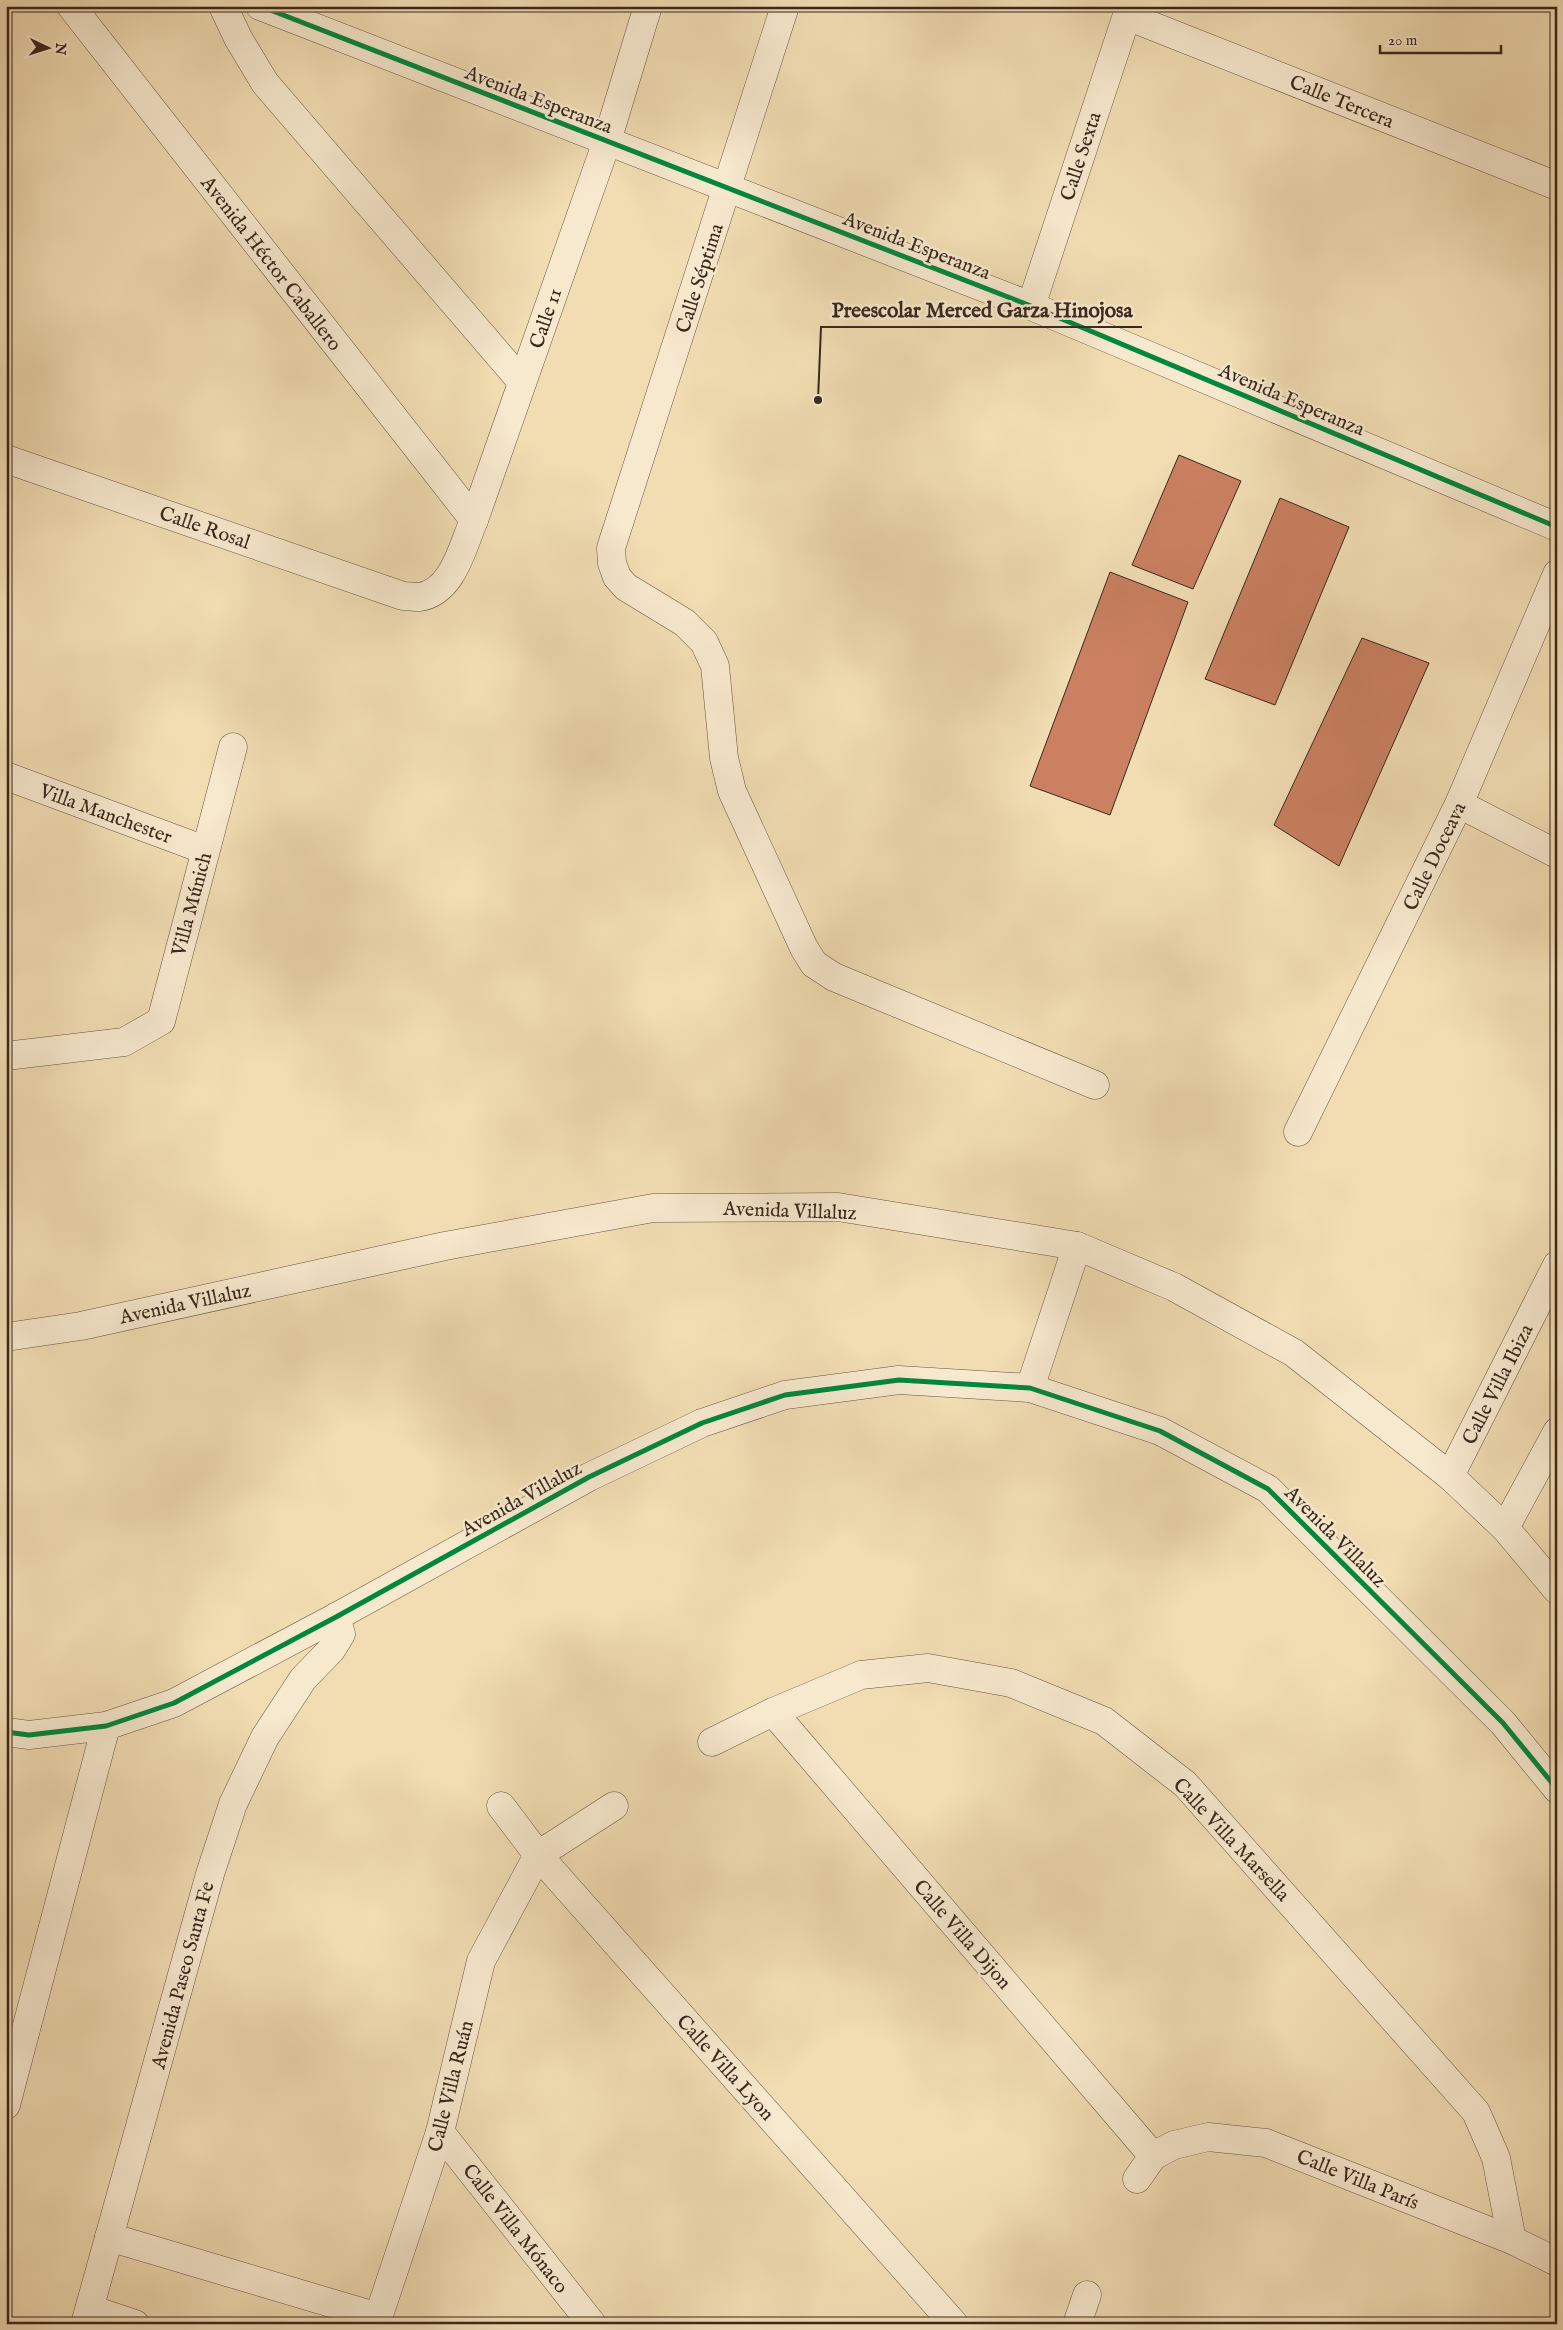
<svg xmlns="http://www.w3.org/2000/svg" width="1563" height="2330" font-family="'IM FELL English',serif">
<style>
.building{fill:#ca8061;stroke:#39271f}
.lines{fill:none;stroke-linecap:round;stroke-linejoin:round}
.minor-casing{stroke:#675444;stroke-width:29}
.tertiary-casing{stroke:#675444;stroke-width:29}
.minor{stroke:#f7e9ce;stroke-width:28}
.tertiary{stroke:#f7e9ce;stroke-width:28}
.cycleway-casing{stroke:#f7e9ce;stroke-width:8}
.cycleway{stroke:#00873e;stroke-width:5}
.labels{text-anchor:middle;stroke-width:5;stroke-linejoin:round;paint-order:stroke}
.street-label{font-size:20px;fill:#39271f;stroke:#f7e9ce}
.leader{fill:none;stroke:#39271f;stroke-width:2}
.callout-dot{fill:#39271f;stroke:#f7e9ce;stroke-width:2}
.callout-label{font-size:21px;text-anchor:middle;font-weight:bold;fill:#39271f;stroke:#f7e9ce;stroke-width:5;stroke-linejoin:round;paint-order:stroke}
</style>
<rect width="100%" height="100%" fill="#f2ddb3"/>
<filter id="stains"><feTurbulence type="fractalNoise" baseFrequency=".004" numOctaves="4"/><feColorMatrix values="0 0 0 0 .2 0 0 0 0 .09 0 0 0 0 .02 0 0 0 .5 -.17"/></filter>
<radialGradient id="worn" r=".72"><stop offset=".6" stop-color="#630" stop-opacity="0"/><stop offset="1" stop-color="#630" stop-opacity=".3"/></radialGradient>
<g class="building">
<path d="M1179,455L1241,481L1193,589L1132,565Z"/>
<path d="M1280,498L1349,527L1275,705L1205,679Z"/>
<path d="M1110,572L1188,602L1110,815L1030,786Z"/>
<path d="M1362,638L1429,663L1339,866L1274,825Z"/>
</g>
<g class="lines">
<defs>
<g id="minor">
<path d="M71,6L474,520"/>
<path d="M223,6L238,38L265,83L522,382"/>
<path d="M785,6L611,548L612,563L617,577L626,587L685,623L704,642L715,666L724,758L732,791L804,948L814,964L834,977L1095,1085"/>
<path d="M1127,16L1557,186"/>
<path d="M1031,306L1130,6"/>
<path d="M6,459L403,596C408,596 414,597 419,597C453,593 463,545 474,520L607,141L648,6"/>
<path d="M6,776L205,850"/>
<path d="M1459,804L1557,854"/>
<path d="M6,1056L124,1042L161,1021L233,747"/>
<path d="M1298,1132L1459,804L1557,574"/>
<path d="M1450,1476L1557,1265"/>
<path d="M1505,1528L1557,1432"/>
<path d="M773,1712L1153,2156"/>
<path d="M712,1742L773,1712L861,1675L928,1668L1011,1683L1104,1721L1185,1784L1476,2112L1496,2158L1512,2240"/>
<path d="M501,1806L538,1855L954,2324"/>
<path d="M6,2105L106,1726"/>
<path d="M440,2132L592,2324"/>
<path d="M1137,2179L1153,2156L1174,2145L1208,2137L1266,2143L1512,2240L1557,2262"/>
<path d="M109,2237L378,2317"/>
<path d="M90,2309L135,2324"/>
<path d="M85,2324L210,1874L233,1804L265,1737L303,1679L331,1650L341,1634L336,1617"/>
<path d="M376,2324L440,2132L481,1961L538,1855L614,1806"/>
<path d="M1077,2324L1087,2295"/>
</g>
<g id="tertiary">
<path d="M260,6L1031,306L1557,527"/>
<path d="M6,1337L81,1326L445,1246L653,1208L838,1207L1077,1246L1174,1287L1294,1353L1450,1476L1505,1528L1557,1590"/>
<path d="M1030,1388L1077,1246"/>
<path d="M6,1732L29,1735L106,1726L174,1703L336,1617L589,1477L702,1423L785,1395L899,1380L1030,1388L1160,1431L1268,1489L1503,1723L1557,1789"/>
</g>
</defs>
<use href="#minor" class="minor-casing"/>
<use href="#tertiary" class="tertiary-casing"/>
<use href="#minor" class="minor"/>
<use href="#tertiary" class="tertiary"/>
<defs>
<g id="cycleway">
<path d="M260,6L1031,306L1557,527"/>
<path d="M6,1732L29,1735L106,1726L174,1703L336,1617L589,1477L702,1423L785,1395L899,1380L1030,1388L1160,1431L1268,1489L1503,1723L1557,1789"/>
</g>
</defs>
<use href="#cycleway" class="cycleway-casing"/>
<use href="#cycleway" class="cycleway"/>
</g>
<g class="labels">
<g class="street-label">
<text transform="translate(539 99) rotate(21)" y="7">Avenida Esperanza</text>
<text transform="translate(1342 101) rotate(22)" y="7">Calle Tercera</text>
<text transform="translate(1080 156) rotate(-72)" y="7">Calle Sexta</text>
<text transform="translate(917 245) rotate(21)" y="7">Avenida Esperanza</text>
<text transform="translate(272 263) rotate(52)" y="7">Avenida Héctor Caballero</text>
<text transform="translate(699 278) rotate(-72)" y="7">Calle Séptima</text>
<text transform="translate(545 318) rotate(-71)" y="7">Calle 11</text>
<text transform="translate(1292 399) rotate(23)" y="7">Avenida Esperanza</text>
<text transform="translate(205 527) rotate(19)" y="7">Calle Rosal</text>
<text transform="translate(106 813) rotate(20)" y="7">Villa Manchester</text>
<text transform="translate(1434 856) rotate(-64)" y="7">Calle Doceava</text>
<text transform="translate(191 904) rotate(-75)" y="7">Villa Múnich</text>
<text transform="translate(790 1210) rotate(2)" y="7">Avenida Villaluz</text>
<text transform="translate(185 1303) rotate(-12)" y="7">Avenida Villaluz</text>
<text transform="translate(1497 1384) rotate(-63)" y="7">Calle Villa Ibiza</text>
<text transform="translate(521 1498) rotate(-29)" y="7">Avenida Villaluz</text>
<text transform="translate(1336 1536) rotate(45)" y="7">Avenida Villaluz</text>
<text transform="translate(1232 1839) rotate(47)" y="7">Calle Villa Marsella</text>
<text transform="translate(963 1934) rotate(49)" y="7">Calle Villa Dijon</text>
<text transform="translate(182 1975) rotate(-75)" y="7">Avenida Paseo Santa Fe</text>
<text transform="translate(726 2067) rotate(48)" y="7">Calle Villa Lyon</text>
<text transform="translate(450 2086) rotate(-76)" y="7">Calle Villa Ruán</text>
<text transform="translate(1358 2179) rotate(22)" y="7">Calle Villa París</text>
<text transform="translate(516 2228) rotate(52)" y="7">Calle Villa Mónaco</text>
</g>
</g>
<path class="leader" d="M818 400L821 327H1142"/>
<circle class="callout-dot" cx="818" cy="400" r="5"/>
<g class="callout-label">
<text x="982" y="317">Preescolar Merced Garza Hinojosa</text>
</g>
<rect width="1563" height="2330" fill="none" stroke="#f2ddb3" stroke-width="25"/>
<rect x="8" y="8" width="1548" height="2315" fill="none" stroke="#39271f" stroke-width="2.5"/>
<rect x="12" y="12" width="1538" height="2305" fill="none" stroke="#39271f"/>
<g transform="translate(48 48) rotate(94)" stroke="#f7e9ce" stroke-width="4" paint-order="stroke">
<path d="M0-4L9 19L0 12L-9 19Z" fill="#39271f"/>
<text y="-8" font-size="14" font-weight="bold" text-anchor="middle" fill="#39271f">N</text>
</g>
<path d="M1380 45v8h121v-8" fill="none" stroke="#39271f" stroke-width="2.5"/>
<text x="1388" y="45" font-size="15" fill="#39271f" stroke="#f7e9ce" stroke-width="4" paint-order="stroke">20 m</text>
<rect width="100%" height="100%" filter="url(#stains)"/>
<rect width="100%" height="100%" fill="url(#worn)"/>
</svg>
